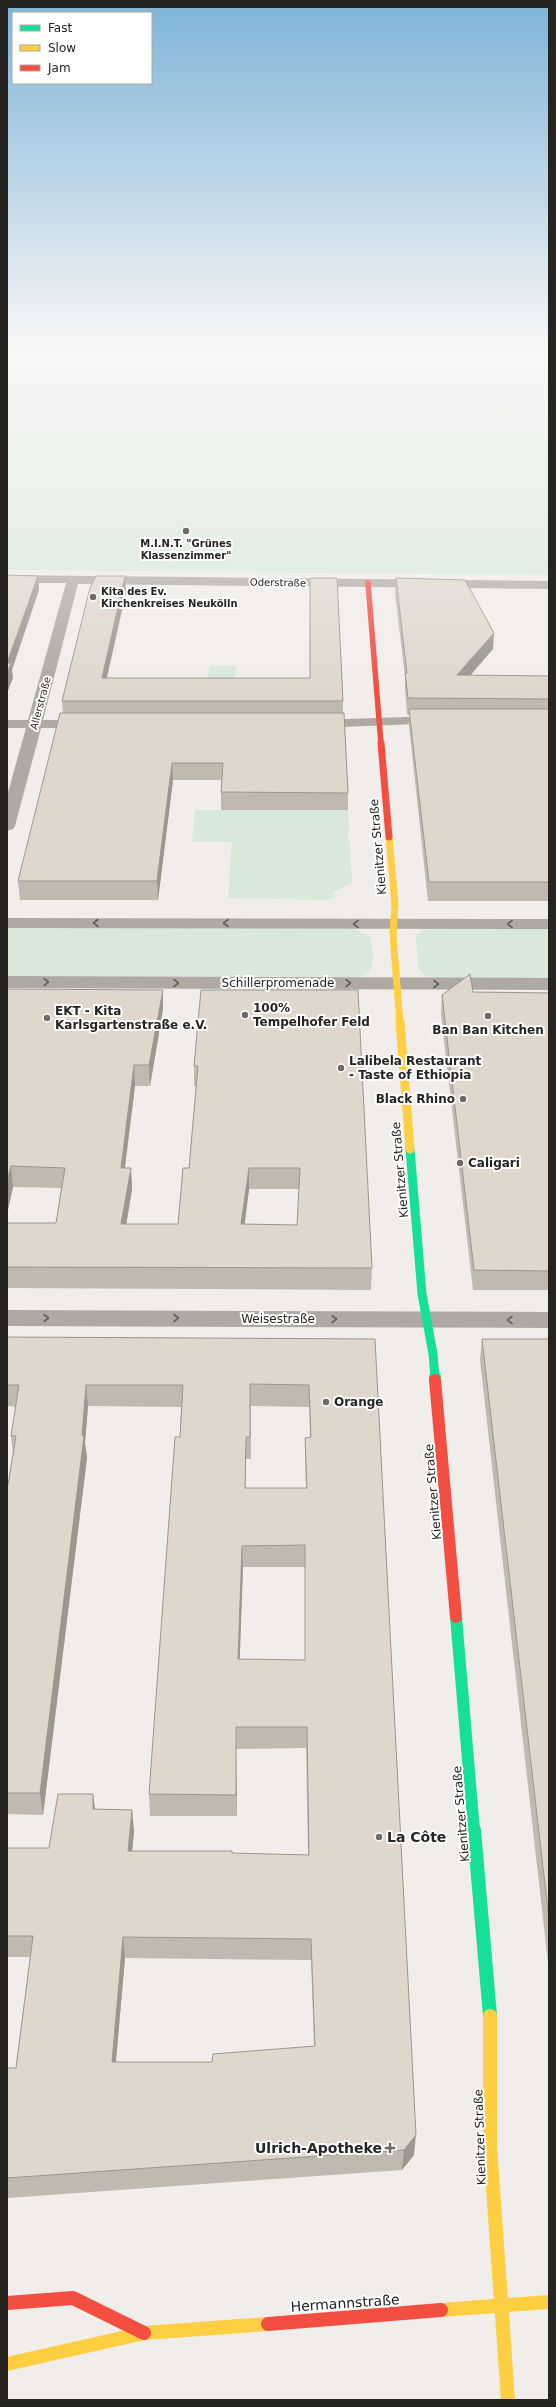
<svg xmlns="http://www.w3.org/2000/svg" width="556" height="2407" font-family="'DejaVu Sans',sans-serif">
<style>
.green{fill:#d8e9da}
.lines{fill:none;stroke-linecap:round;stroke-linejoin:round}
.street{fill:#afa9a3;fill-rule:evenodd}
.fast-far2{stroke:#16e098;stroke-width:9}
.fast-far1{stroke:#16e098;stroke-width:12}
.fast{stroke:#16e098;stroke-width:14}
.slow-far2{stroke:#ffcf43;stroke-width:7}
.slow-far1{stroke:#ffcf43;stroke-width:9}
.slow{stroke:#ffcf43;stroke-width:14}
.jam-far3{stroke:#f24e42;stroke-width:5.5}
.jam-far2{stroke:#f24e42;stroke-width:7}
.jam-far1{stroke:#f24e42;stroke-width:12}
.jam{stroke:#f24e42;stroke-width:14}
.wall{fill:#c0b9af;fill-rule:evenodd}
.shaded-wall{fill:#9c968f}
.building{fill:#dfd7cc;stroke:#9c968f;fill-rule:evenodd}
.oneway{stroke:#64605c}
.poi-dot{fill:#6d6a67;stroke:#fff;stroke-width:1.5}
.labels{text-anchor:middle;stroke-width:4;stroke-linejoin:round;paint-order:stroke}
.far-poi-label{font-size:10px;font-weight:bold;fill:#262421;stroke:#fff}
.far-street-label{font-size:10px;fill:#262421;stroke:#fff}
.street-label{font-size:12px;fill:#262421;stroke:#fff}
.poi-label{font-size:12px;font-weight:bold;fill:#262421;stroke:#fff;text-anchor:start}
.near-poi-label{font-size:14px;font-weight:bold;fill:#262421;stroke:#fff;text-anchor:start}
.near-street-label{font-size:14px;fill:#262421;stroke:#fff}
</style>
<rect width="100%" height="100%" fill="#f0edea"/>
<g class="green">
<path d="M7,351H549V575L7,570Z"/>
<path d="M210,666H236L235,678H208Z"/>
<path d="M195,810H348L349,834L347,836L350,842L352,883L332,893L336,896L329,900L228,898L232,842H192Z"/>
<path d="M19,927L354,929L370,936C373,954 378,972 358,978L7,977V928Z"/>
<path d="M432,929H549V979L435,978L426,976L418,968L416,935L422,931Z"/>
</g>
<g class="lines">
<g class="street">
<path d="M7,575L549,581V589L78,584L43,720H86L93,724L86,728H41L15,826L13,829L7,831V796L26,728H7V720H28L66,583H7Z"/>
<path d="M438,716L445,720L443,723L314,728L307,724L314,720Z"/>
<path d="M7,918L549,919V929L7,928Z"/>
<path d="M7,976L549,978V990L7,988Z"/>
<path d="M7,1310L549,1312V1328L7,1326Z"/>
</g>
<path class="fast-far2" d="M410,1149L422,1294L433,1354L435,1378"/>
<g class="fast-far1">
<path d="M435,1377V1380"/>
<path d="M456,1617L474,1831"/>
</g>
<path class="fast" d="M474,1830L490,2016"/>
<path class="slow-far2" d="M389,837L395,904L393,935L400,1023"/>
<path class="slow-far1" d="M400,1022L410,1149"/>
<g class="slow">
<path d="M490,2016V2146L508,2400"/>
<path d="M441,2310L549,2302"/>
<path d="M7,2364L144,2333L268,2324"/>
</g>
<path class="jam-far3" d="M368,583L381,744"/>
<path class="jam-far2" d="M381,743L389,837"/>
<path class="jam-far1" d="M435,1380L456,1617"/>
<g class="jam">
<path d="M7,2303L73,2298L144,2333"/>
<path d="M268,2324L441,2310"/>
</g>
</g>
<g class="wall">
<path d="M125,576L126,592L107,678L343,701V713L348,793V810H221V792L222,780H173L158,900H20L18,881L63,713L62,701Z"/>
<path d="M396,578L493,649L470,675L549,676V901H428L409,726V715L407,714L405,689V677L395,594Z"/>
<path d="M7,989L163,1009L150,1086H135L125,1168H131L132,1189L126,1224H178L189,1168L196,1086H194V1066L201,990L372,1268L371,1290L7,1288V1223H56L61,1188L13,1187L7,1214ZM249,1189H299L297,1225L244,1224Z"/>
<path d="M473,992L549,993V1290H473L441,1014L442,995Z"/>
<path d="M7,1337L375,1339L414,2155L402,2170L7,2198V2068H16L30,1957H7V1848H49L95,1809L132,1810L134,1832L132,1851L308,1855L306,1748L236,1749L237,1816H150L149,1794L180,1437L181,1407L88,1406L85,1443L87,1458L43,1815L7,1814V1485H8L13,1453L11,1436L16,1407L7,1406ZM251,1406L309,1407L310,1437L305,1438V1459L306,1488H245L246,1459H251ZM243,1567H305V1660L239,1659ZM125,1958L311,1960L314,2046L212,2062H116Z"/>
<path d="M482,1339H549V1972L480,1360Z"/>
</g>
<g class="shaded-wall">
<path d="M38,576L39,590L12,670L13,678L7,693V663Z"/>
<path d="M125,576L126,592L103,694L102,678Z"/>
<path d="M494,633L493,649L456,692L457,675Z"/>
<path d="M172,763L173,780L158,900L157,881Z"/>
<path d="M163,990V1009L150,1086L149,1065Z"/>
<path d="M134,1065L135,1086L122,1189L121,1168Z"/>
<path d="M11,1166L13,1187L7,1214V1182Z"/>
<path d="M131,1168L132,1189L123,1245L121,1224Z"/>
<path d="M249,1168V1189L242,1246L241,1224Z"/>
<path d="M86,1385L88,1406L85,1443L87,1458L43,1815L40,1793L82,1436Z"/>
<path d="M246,1437V1459L245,1510V1488Z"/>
<path d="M242,1546L243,1567L239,1681L238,1659Z"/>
<path d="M236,1727V1749L237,1816L236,1795Z"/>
<path d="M93,1794L96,1816L93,1809Z"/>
<path d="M132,1810L134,1832L130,1872L128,1851Z"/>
<path d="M123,1937L125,1958L114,2082L112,2062Z"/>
<path d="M416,2135L414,2155L402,2170L404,2150Z"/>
</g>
<g class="building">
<path d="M7,575L38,576L7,663H11L7,674Z"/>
<path d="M96,576H125L102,678H310V578H337L343,701H62L90,588Z"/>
<path d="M396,578L465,580L494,633L457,675L549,676V699L408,698L405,673H407Z"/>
<path d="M409,709H549V882H429Z"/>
<path d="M60,713H344L348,793L221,792L223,763H172L157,881H18Z"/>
<path d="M470,974L473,992L549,993V1271L474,1270L442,995Z"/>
<path d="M7,989L163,990L149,1065H134L121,1168H131L121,1224H178L183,1168H189L198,1066H194L201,990H358L372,1268L7,1267V1223H56L65,1168L11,1166L7,1182ZM249,1168H300L297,1225L241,1224Z"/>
<path d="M7,1337L375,1339L416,2135L404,2150L7,2178V2068H16L33,1936H7V1848H49L58,1794H93V1809L132,1810L128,1851H232V1853L309,1855L307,1727H236V1795L149,1794L175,1437H180L183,1385H86L82,1436H84L40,1793H7V1485H8L16,1436H11L19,1385H7ZM250,1384L309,1385L311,1437L305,1438L307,1488H245L246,1437H250ZM305,1545V1660L238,1659L242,1546ZM123,1937L311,1939L315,2046L213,2054L212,2062H112Z"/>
<path d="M482,1339H549V1919Z"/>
</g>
<defs><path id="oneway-chevron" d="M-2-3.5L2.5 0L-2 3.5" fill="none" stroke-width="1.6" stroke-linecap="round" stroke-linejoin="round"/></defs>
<g class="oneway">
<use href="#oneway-chevron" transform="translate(96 923) rotate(-180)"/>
<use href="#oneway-chevron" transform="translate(226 923) rotate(-180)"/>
<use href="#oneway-chevron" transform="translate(356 924) rotate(-180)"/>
<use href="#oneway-chevron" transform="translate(510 924) rotate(-180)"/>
<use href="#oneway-chevron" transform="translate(46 982)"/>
<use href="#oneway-chevron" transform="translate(176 983)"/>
<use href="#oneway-chevron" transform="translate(348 983)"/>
<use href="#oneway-chevron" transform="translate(436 984)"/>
<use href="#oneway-chevron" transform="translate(46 1318)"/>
<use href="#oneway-chevron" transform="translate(176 1318)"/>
<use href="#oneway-chevron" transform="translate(334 1319)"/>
<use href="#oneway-chevron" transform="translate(510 1320) rotate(-180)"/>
</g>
<linearGradient id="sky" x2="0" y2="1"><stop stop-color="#7eb4d8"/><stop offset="0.51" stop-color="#f8f7f6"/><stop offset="1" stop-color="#f8f7f6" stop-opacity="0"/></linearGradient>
<rect width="556" height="688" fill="url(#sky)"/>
<g class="poi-dot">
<circle cx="186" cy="531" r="4"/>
<circle cx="93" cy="597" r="4"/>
<circle cx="245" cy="1015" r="4"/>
<circle cx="488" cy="1016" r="4"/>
<circle cx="47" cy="1018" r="4"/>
<circle cx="341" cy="1068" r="4"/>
<circle cx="463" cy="1099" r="4"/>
<circle cx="460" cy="1163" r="4"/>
<circle cx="326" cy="1402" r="4"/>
<circle cx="379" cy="1837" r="4"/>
<path d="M388 2142h4v4h4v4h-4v4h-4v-4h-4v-4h4z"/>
</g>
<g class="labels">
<g class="far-poi-label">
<text x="186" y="547">M.I.N.T. "Grünes<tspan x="186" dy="12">Klassenzimmer"</tspan></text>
<text x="101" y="595" text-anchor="start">Kita des Ev.<tspan x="101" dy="12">Kirchenkreises Neukölln</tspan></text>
</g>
<g class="far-street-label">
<text transform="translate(278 582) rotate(1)" y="4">Oderstraße</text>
<text transform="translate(40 703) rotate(-75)" y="4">Allerstraße</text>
</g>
<g class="street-label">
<text transform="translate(378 847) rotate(-95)" y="4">Kienitzer Straße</text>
<text x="278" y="987">Schillerpromenade</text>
<text transform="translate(400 1170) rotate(-95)" y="4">Kienitzer Straße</text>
<text x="278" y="1323">Weisestraße</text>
<text transform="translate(433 1492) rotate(-95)" y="4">Kienitzer Straße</text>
<text transform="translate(461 1814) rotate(-95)" y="4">Kienitzer Straße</text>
<text transform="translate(480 2137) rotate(-92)" y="4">Kienitzer Straße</text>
</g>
<g class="poi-label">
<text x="253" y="1012">100%<tspan x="253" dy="14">Tempelhofer Feld</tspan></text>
<text x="55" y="1015">EKT - Kita<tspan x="55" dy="14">Karlsgartenstraße e.V.</tspan></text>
<text x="488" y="1034" text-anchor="middle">Ban Ban Kitchen</text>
<text x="349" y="1065">Lalibela Restaurant<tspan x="349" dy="14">- Taste of Ethiopia</tspan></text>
<text x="455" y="1103" text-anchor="end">Black Rhino</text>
<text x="468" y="1167">Caligari</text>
<text x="334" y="1406">Orange</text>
</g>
<g class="near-poi-label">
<text x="387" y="1842">La Côte</text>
<text x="382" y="2153" text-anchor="end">Ulrich-Apotheke</text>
</g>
<g class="near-street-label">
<text transform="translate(345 2303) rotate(-4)" y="5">Hermannstraße</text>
</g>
</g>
<rect width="556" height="2407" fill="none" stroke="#262421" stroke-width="16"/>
<rect x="12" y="12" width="140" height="72" fill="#ffffff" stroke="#a8a7a6"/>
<rect x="20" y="25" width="20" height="6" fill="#16e098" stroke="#a8a7a6"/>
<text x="48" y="32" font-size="12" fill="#262421">Fast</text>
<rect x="20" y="45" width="20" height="6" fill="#ffcf43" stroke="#a8a7a6"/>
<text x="48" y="52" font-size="12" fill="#262421">Slow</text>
<rect x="20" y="65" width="20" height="6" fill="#f24e42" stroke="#a8a7a6"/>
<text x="48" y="72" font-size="12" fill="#262421">Jam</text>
</svg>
